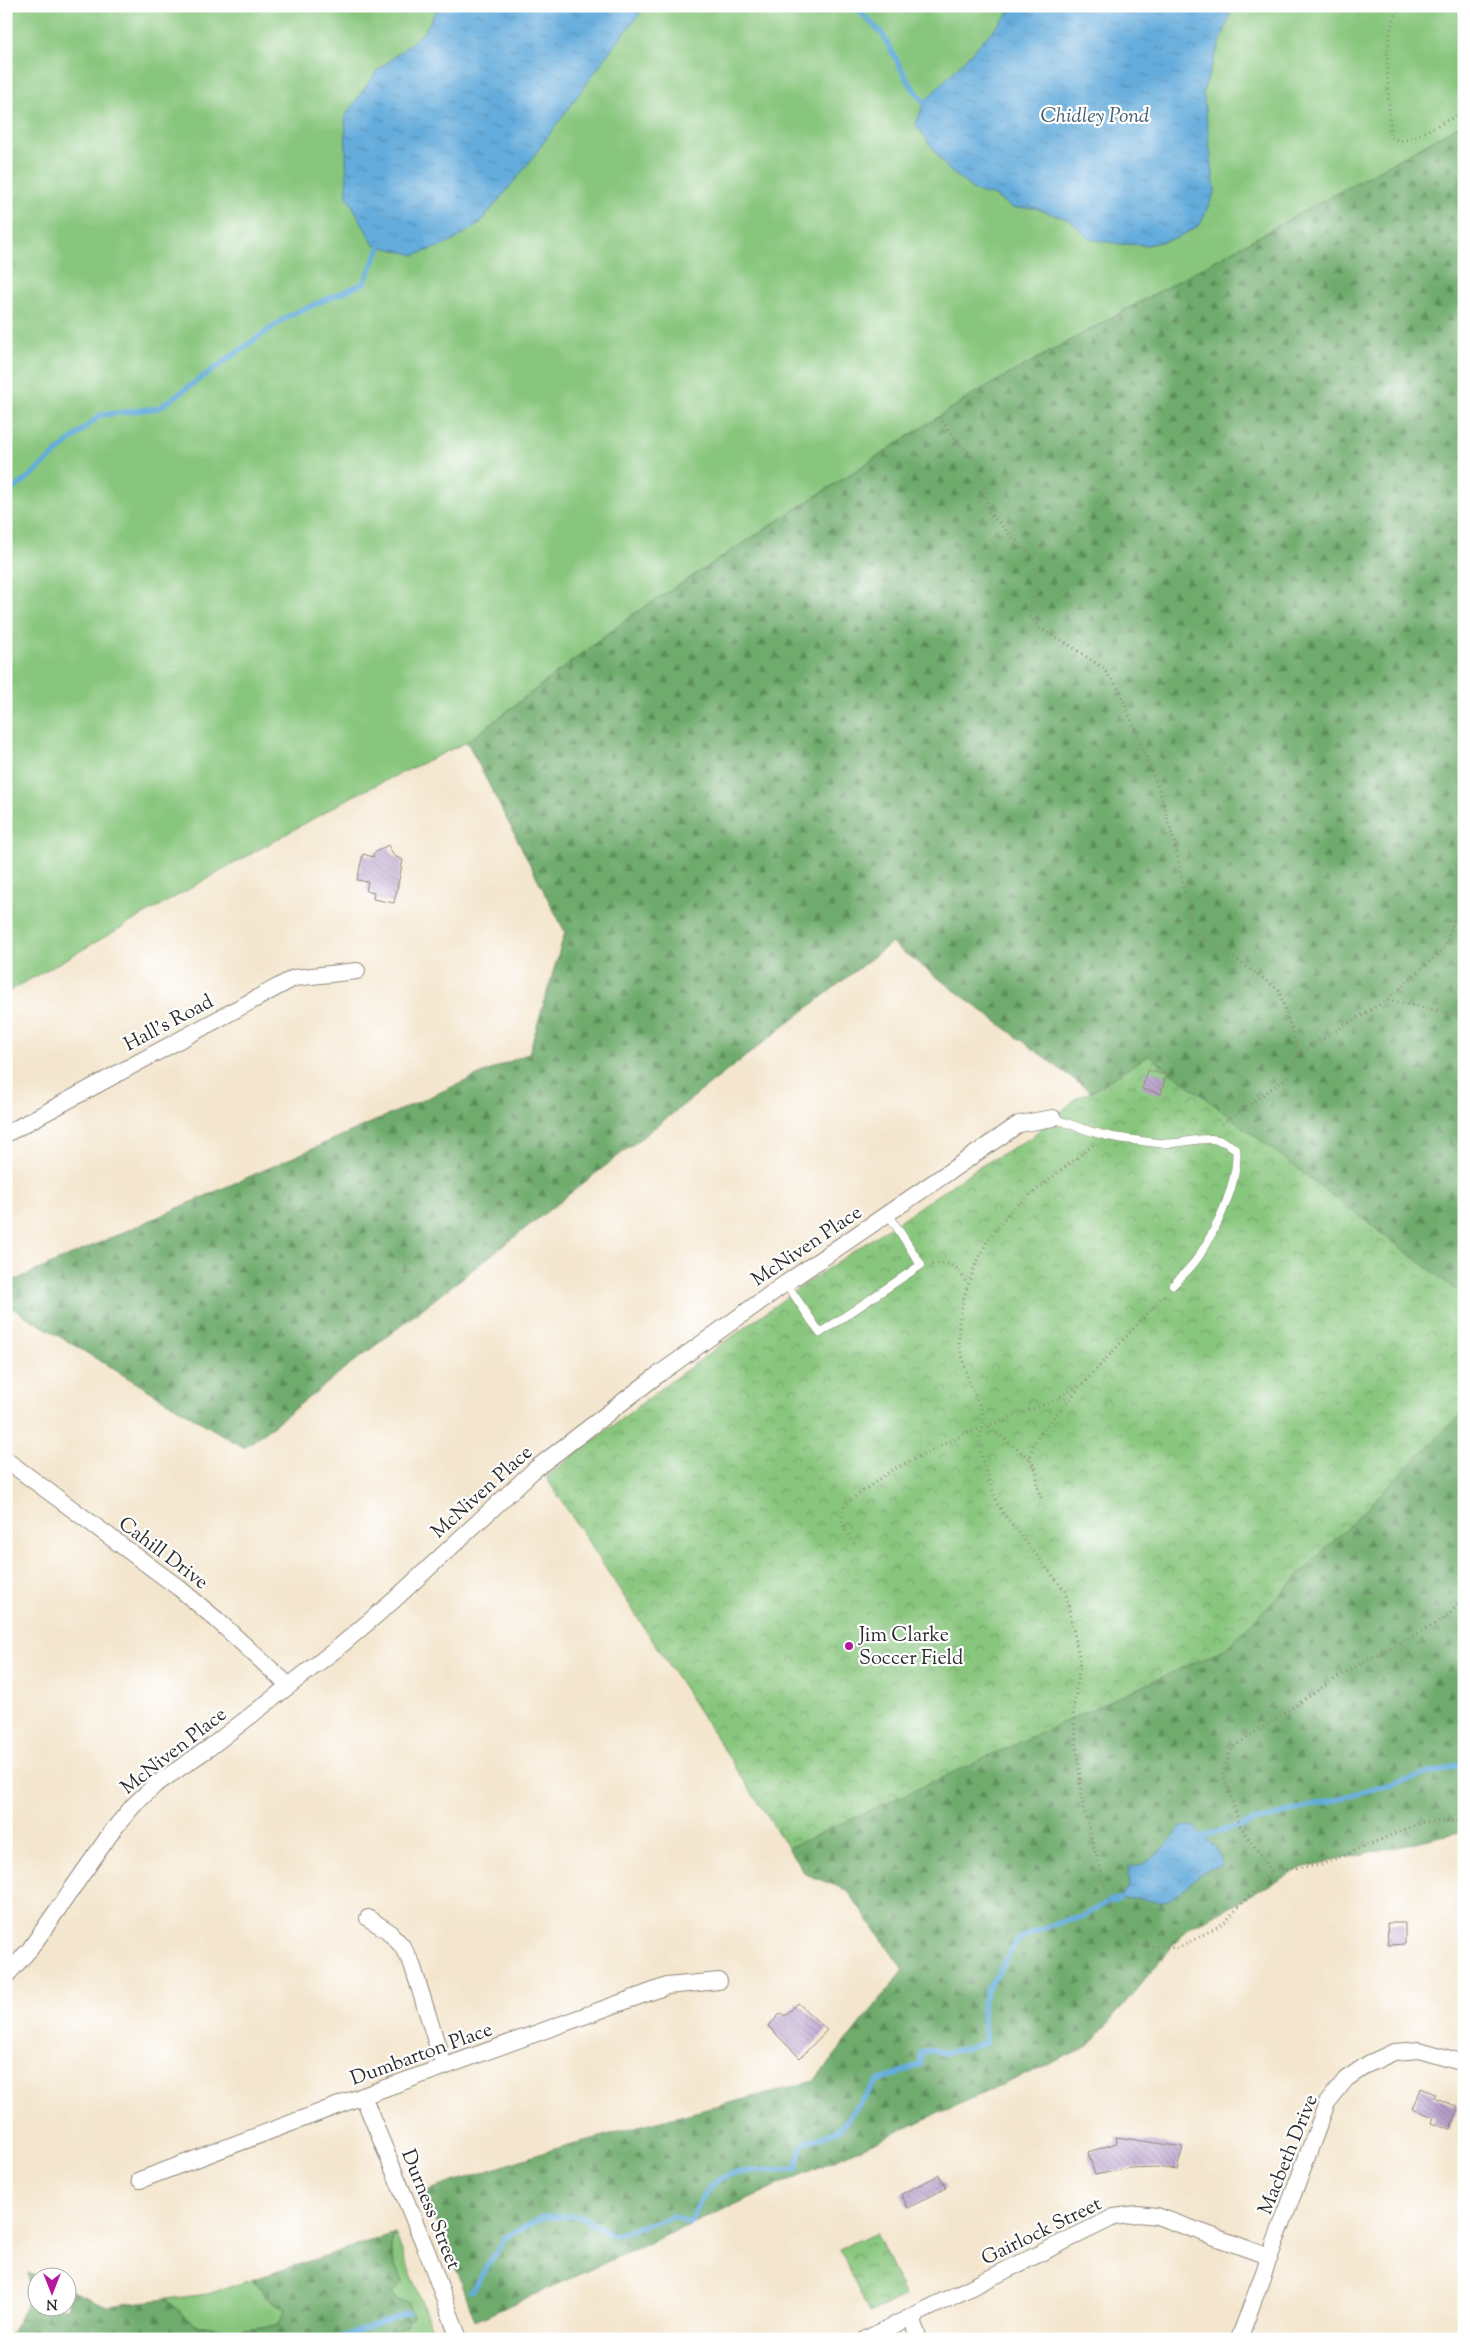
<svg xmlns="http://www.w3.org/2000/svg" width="1470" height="2345" font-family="'Sorts Mill Goudy',serif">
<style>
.green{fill:#88c67d;stroke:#5a7854}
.forest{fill:url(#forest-firs);stroke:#4c6b4c}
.park{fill:url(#park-crowns);stroke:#5a7854}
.water{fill:url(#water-ripples);stroke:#486c83}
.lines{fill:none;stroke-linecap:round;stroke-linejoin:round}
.stream{stroke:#64acdb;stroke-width:5.5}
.building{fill:url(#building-back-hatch)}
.lane-casing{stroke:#90887c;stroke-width:9}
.street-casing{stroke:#90887c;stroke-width:18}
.path{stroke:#90887c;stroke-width:3;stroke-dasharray:1 4;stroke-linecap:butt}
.lane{stroke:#fff;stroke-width:8}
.street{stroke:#fff;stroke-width:16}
.poi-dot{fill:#b5179e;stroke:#fff;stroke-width:2}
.labels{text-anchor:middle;stroke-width:4.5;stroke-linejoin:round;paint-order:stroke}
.street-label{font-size:20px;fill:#2b2b2b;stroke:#fff}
.poi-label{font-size:20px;fill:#2b2b2b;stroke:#fff;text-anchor:start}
.water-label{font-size:21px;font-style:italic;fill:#425f71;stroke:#fff}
</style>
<defs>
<pattern id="forest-firs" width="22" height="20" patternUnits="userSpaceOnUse" patternTransform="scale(1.25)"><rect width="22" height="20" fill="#6eab6c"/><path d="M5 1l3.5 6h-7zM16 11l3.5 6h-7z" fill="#5b8b59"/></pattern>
<pattern id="park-crowns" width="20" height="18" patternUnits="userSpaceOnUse" patternTransform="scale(1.25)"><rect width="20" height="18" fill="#88c67d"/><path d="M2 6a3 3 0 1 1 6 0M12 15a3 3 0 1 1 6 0" fill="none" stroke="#6fa167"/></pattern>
<pattern id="water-ripples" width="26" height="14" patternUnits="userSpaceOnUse" patternTransform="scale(1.25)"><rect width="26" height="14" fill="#64acdb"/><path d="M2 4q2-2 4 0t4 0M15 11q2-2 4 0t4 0" fill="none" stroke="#538cb2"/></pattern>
<pattern id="building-back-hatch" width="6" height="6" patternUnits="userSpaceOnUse" patternTransform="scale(1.25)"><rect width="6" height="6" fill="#b79dca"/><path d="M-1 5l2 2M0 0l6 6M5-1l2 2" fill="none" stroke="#9580a4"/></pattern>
</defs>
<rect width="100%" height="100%" fill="#fff"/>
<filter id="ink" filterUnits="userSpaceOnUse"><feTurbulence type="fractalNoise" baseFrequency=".02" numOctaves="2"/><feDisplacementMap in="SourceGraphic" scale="10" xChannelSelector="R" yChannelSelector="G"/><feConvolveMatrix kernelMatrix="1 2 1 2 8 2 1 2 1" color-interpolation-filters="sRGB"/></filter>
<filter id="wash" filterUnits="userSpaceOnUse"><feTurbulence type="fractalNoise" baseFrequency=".0096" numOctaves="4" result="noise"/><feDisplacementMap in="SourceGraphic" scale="20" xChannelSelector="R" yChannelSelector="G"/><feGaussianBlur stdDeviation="1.12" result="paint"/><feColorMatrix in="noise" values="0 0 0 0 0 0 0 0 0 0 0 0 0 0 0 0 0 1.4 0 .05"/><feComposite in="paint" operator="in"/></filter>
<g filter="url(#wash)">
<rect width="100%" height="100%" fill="#f4e6ce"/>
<g class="green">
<path d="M6,6H1464V123L977,392L634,614L467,742L355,795L6,993Z"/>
<path d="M395,2233L436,2339H381L408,2325L392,2292L403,2281C395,2267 386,2248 395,2233Z"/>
<path d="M251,2280L261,2288L265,2297L286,2309L278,2325L237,2330L195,2325L166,2299L208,2294Z"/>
</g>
<g class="forest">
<path d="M1464,123V1296L1149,1055L1091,1092L891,943L244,1448L6,1304V1284L529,1053L565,932L467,742L634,614L977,392Z"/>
<path d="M1464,1411V1831L1301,1868L1186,1930L1089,2046L475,2321L460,2278L423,2192L561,2147L814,2081L904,1970L847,1890L805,1874L788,1848L1226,1648Z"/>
<path d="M395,2233C386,2248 395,2268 403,2281L392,2293L396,2300L407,2302L413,2317L407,2323L408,2325L381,2339H8L31,2296L28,2273L39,2277L38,2308H68V2289L107,2306L166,2299L195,2325L237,2330L278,2325L286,2309L265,2297L261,2288L251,2280Z"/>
</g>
<g class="park">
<path d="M1149,1055L1464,1296V1411L1226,1648L788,1848L546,1477L663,1387L806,1283L979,1167L1030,1138L1078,1097L1091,1092Z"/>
<path d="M876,2232L905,2296L869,2313L840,2249Z"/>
</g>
<g class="water">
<path d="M439,6H646L613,47L525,168L479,224L450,243L415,255L374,245L347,196L345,116L377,71L424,32Z"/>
<path d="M1016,6H1233L1203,91L1215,191L1200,225L1177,238L1147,245L1120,244L1089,239L1070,220L1035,208H1012L995,196L975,191L948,169L916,125L924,102Z"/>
<path d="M1182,1826L1194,1827L1216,1848L1222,1866C1196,1868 1189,1890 1168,1900C1158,1905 1148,1899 1138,1898C1132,1897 1126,1900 1119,1899L1129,1887L1128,1867C1155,1865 1166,1845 1182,1826Z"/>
</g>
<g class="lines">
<g class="stream">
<path d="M855,6L883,35L908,81L924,102"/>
<path d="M6,493L22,483L100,415L159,408L288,316L364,283L380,247"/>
<path d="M1203,1836L1464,1764"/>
<path d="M471,2291L506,2237L545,2216H581L612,2236L673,2216L690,2223C697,2207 704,2191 718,2180C732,2169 778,2170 796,2169L803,2144L839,2130L877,2081L920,2065L922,2053L933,2050L946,2053L986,2043L982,2009L986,1992L1019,1939L1051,1925L1082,1917L1109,1901L1119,1899"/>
<path d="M336,2339L408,2313"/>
</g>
</g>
<g id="blocks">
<g class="building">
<path d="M388,845L394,856L403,860L394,903L373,899L374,893L366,891L368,882L357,880L363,854L373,857L374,853Z"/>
<path d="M1147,1070L1166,1075L1161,1094L1142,1089Z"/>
<path d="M1387,1923H1405V1944L1388,1945Z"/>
<path d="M798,2003L827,2030L800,2058L768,2026L781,2013L785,2016Z"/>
<path d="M1421,2088L1435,2094L1434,2097L1458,2107L1450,2130L1432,2123L1434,2117L1413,2109Z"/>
<path d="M1116,2137L1183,2147L1177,2170L1156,2167L1130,2168L1095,2175L1088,2152L1117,2143Z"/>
<path d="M939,2175L946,2188L908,2208L901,2194Z"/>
</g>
</g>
</g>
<g filter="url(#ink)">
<use href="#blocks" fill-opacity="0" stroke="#90887c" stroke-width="1"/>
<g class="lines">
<defs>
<g id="lane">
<path d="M1053,1118C1070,1124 1087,1131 1104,1135C1121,1139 1140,1141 1158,1143C1187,1147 1208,1128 1236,1149C1240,1181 1216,1229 1199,1256C1192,1267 1182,1276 1173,1285"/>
<path d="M786,1283L820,1333L921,1265L889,1215"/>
</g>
<g id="street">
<path d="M6,1134L294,978L357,971"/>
<path d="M6,1460L179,1588L217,1620L289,1686"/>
<path d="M368,1918L388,1931L402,1946L412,1964L444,2067"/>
<path d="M6,1976L30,1949L113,1830L133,1806L155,1785L209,1748L339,1647L393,1601L534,1470L655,1377L786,1283L1019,1124L1053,1118"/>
<path d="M363,2096L428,2254L459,2339"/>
<path d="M140,2180L363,2096L667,1986L719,1981"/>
<path d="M911,2318L919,2339"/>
<path d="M866,2339L1114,2217L1137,2214L1157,2216L1270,2257"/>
<path d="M1239,2339L1327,2103L1346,2079L1368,2064L1394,2052L1419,2050L1464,2063"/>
</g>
</defs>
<use href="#lane" class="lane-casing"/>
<use href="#street" class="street-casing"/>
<g class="path">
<path d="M1401,6C1378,35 1391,100 1390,137L1398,140H1408L1464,112"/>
<path d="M939,417L958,442L979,465L989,513L1034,558L1037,585L1029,616L1039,628L1068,644L1103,668L1119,689L1160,792L1176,849L1193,932L1219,947L1279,990L1299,1053"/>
<path d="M1388,999L1445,948L1464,889"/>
<path d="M1222,1124L1285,1079L1299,1053L1387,1000L1464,1016"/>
<path d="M1093,1145L1011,1210L988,1240L977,1261L964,1296L959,1322V1343L968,1379L985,1418L979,1441L983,1462L997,1503L1003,1513L1065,1591L1080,1661L1073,1712L1083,1807L1109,1901L1132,1944L1179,1948L1224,1923L1272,1871"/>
<path d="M932,1264C953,1262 957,1266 967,1284"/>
<path d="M989,1427L1030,1459"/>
<path d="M1041,1498L1037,1486V1471L1030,1459L1033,1445L1041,1432L1080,1387"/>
<path d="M854,1544C845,1530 839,1521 845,1504L892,1470L967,1433L1048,1403L1084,1383L1166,1293"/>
<path d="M1464,1597L1446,1618L1347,1671L1232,1748L1223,1773L1240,1826L1272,1871L1321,1865L1422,1822L1464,1821"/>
</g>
<use href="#lane" class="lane"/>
<use href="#street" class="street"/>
</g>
</g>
<circle class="poi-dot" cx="849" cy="1646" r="5"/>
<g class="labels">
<g class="street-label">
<text transform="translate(168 1022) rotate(-28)" y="7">Hall's Road</text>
<text transform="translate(806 1245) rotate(-34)" y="7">McNiven Place</text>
<text transform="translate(481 1491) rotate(-42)" y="7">McNiven Place</text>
<text transform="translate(164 1552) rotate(37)" y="7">Cahill Drive</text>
<text transform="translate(173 1750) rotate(-38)" y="7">McNiven Place</text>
<text transform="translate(421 2053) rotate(-20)" y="7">Dumbarton Place</text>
<text transform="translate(1287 2154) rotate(-68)" y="7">Macbeth Drive</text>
<text transform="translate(432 2209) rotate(68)" y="7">Durness Street</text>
<text transform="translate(1041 2230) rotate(-26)" y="7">Gairlock Street</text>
</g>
<g class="poi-label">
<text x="859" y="1641">Jim Clarke<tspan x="859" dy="23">Soccer Field</tspan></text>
</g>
<g class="water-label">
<text x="1095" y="122">Chidley Pond</text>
</g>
</g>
<rect width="1470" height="2345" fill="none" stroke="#fff" stroke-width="25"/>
<g transform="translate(52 2292) rotate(180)"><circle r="24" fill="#ffffff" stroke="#aaaaaa"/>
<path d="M0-4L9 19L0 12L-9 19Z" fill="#b5179e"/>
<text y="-8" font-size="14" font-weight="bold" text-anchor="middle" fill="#2b2b2b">N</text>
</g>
</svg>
